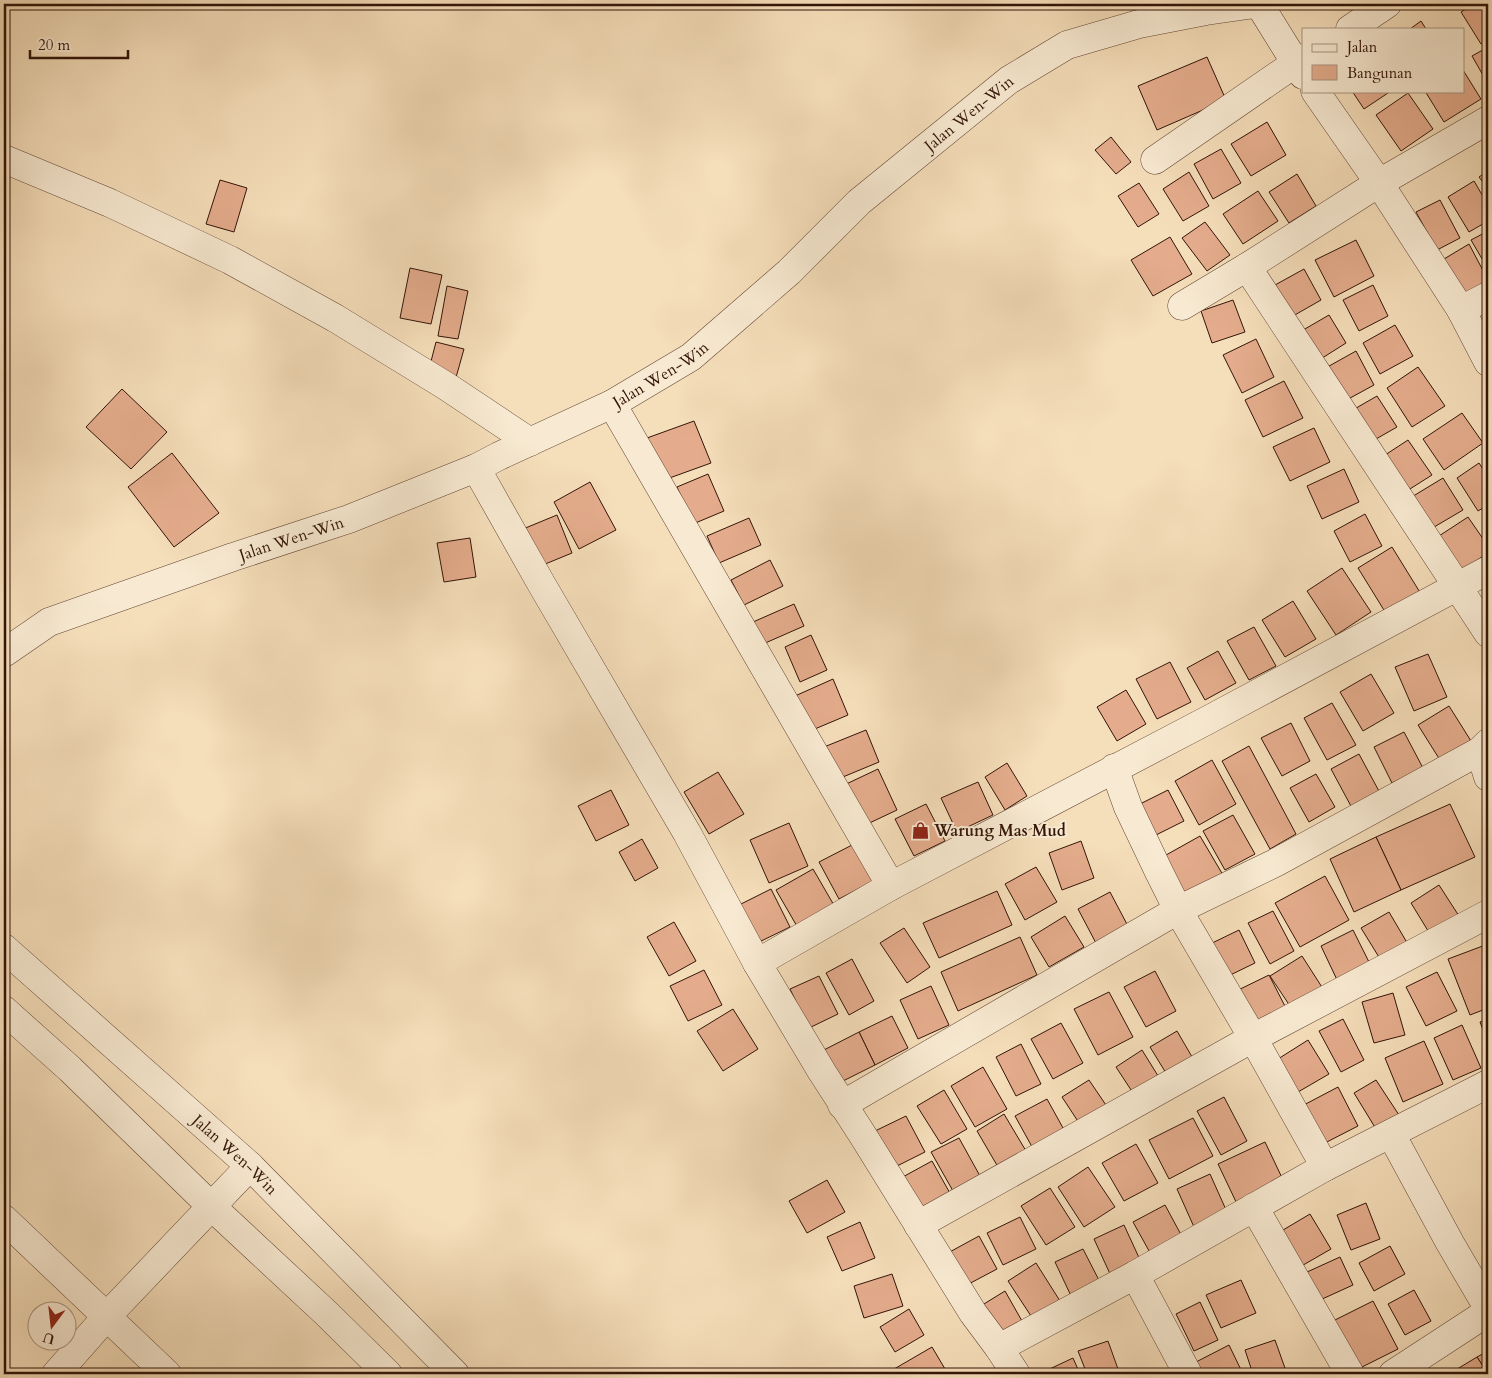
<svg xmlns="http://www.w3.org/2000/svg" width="1492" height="1378" font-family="Cardo,serif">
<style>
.building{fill:#e4ac8c;stroke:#331408}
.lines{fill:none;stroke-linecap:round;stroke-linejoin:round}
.minor-casing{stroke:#644634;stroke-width:29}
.tertiary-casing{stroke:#644634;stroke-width:29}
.minor{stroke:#f8ead2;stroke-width:28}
.tertiary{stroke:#f8ead2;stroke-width:28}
.labels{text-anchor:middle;stroke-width:4;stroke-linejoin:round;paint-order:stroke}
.street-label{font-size:16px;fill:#331408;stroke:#f8ead2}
.poi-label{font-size:16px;font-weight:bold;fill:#331408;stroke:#f8ead2;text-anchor:start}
</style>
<rect width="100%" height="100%" fill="#f5deba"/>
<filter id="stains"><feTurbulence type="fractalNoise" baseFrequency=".004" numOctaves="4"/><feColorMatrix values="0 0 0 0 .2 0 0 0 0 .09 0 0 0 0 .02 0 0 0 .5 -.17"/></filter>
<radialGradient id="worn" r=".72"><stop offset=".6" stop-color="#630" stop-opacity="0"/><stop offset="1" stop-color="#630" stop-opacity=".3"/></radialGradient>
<g class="building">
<path d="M1105,4H1136L1106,8Z"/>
<path d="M1474,4H1488V40L1481,44L1461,12Z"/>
<path d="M1421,21L1426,29H1410Z"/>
<path d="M1488,47V84L1472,56Z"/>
<path d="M1207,57L1226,100L1157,130L1138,86Z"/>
<path d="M1463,70L1481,99L1444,122L1425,91H1463Z"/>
<path d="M1352,91H1391L1364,109Z"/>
<path d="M1408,93L1433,129L1401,151L1376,115Z"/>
<path d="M1267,122L1286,155L1251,176L1231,144Z"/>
<path d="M1111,137L1131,162L1116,174L1095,150Z"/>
<path d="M1221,149L1241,183L1213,199L1194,164Z"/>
<path d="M1488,171V189L1479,177Z"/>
<path d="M1189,172L1209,206L1183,221L1163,189Z"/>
<path d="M1297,174L1316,206L1289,223L1269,192Z"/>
<path d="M220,180L247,188L234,232L206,224Z"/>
<path d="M1474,181L1488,205V221L1469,232L1448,197Z"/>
<path d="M1139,183L1159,214L1138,227L1118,196Z"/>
<path d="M1258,191L1278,221L1243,244L1223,214Z"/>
<path d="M1440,200L1460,238L1437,250L1416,212Z"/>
<path d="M1205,222L1230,255L1207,271L1182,238Z"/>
<path d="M1488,231V269L1471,240Z"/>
<path d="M1170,237L1192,274L1153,296L1131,260Z"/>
<path d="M1356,240L1374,276L1334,297L1315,260Z"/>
<path d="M1469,244L1488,280L1459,297L1439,262Z"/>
<path d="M410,268L442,275L431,324L400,318Z"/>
<path d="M1304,269L1321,300L1293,316L1275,285Z"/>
<path d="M1373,285L1388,316L1359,331L1343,300Z"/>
<path d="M447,286L468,291L458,339L438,336Z"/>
<path d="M1233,300L1245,332L1212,343L1201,311Z"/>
<path d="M1329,315L1346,343L1316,362L1298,333Z"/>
<path d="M1395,325L1413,356L1380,374L1363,343Z"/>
<path d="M1256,339L1274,377L1242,393L1223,355Z"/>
<path d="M436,342L464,349L455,381L428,373Z"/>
<path d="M1356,351L1374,385L1341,403L1322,370Z"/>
<path d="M1418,367L1445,406L1412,427L1387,388Z"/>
<path d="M1284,381L1303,418L1263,437L1245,400Z"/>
<path d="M122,389L167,432L131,469L86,427Z"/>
<path d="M1377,396L1397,427L1369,443L1351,411Z"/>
<path d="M1462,413L1483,443L1444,470L1423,439Z"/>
<path d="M694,421L711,463L664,480L647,438Z"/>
<path d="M1314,428L1330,462L1290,481L1273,447Z"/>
<path d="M1408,440L1432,475L1402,494L1379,459Z"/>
<path d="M172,453L219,513L174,547L128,487Z"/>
<path d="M1479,463L1488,477V505L1478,511L1457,478Z"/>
<path d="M1344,469L1359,502L1322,519L1307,486Z"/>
<path d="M708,474L724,511L693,524L677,487Z"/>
<path d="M1443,478L1463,510L1429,530L1410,498Z"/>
<path d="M590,482L616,530L579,549L554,502Z"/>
<path d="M1365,514L1382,546L1350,562L1334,531Z"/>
<path d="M557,515L572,553L538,567L523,529Z"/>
<path d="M1468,517L1488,546V553L1462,570L1439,536Z"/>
<path d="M749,518L761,545L719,563L707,536Z"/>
<path d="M470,538L476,577L444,582L437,543Z"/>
<path d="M1392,547L1421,594L1387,615L1358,568Z"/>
<path d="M770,560L783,586L744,605L731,580Z"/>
<path d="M1342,568L1371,612L1336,635L1307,591Z"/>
<path d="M1293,601L1316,639L1285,657L1262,620Z"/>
<path d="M794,604L804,626L763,644L753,622Z"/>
<path d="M1254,627L1276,666L1249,680L1227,641Z"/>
<path d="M811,635L827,670L800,682L785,647Z"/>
<path d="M1218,651L1236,683L1205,700L1187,668Z"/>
<path d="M1428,654L1447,697L1414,711L1395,667Z"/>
<path d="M1170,662L1191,702L1157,719L1136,679Z"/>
<path d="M1371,674L1394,713L1363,731L1340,692Z"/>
<path d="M833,679L848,715L810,731L795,696Z"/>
<path d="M1126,690L1146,724L1117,741L1097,707Z"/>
<path d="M1332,703L1356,745L1327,760L1304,718Z"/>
<path d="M1449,706L1471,741L1440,760L1418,725Z"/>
<path d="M1291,723L1310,761L1282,776L1261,738Z"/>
<path d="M866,730L879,762L838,779L824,747Z"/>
<path d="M1404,732L1423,768L1392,783L1374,747Z"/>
<path d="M1249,746L1296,834L1270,849L1222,761Z"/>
<path d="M1359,754L1380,793L1352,808L1331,769Z"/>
<path d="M1212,760L1236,804L1199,825L1175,781Z"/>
<path d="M1007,763L1027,796L1005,810L985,777Z"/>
<path d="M878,769L897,810L861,827L842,786Z"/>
<path d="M718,772L744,814L709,834L684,792Z"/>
<path d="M1316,774L1335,807L1309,822L1290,788Z"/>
<path d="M978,782L993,815L957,832L941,798Z"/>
<path d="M611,790L629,825L596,841L578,806Z"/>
<path d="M1168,790L1184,821L1156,835L1140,804Z"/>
<path d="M926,804L945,841L914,856L895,819Z"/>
<path d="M1450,804L1475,857L1401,890L1376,837Z"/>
<path d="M1233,815L1255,854L1225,870L1203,831Z"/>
<path d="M789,823L808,866L769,883L750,840Z"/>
<path d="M1200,836L1223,875L1182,898L1159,859Z"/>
<path d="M1376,837L1401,890L1354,912L1330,859Z"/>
<path d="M642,839L658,868L635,881L619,852Z"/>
<path d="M1081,841L1094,878L1062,890L1049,853Z"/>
<path d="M854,844L873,881L839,899L819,862Z"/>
<path d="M1036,867L1057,902L1025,920L1005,884Z"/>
<path d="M813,869L835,907L798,928L776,890Z"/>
<path d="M1325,876L1349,920L1300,947L1275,903Z"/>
<path d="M1439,885L1459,916L1430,934L1411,903Z"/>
<path d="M771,889L790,927L755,944L737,906Z"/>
<path d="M997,891L1012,925L939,958L923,923Z"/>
<path d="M1110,892L1129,928L1097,945L1078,909Z"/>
<path d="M1273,911L1294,951L1270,964L1248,923Z"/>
<path d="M1389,912L1409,946L1382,962L1361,928Z"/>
<path d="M1065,916L1084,947L1049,967L1031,937Z"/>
<path d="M674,922L696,961L669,976L647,937Z"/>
<path d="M904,928L930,967L907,983L880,943Z"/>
<path d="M1239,930L1255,963L1222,979L1206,946Z"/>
<path d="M1353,930L1372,968L1339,984L1321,946Z"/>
<path d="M1020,937L1037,975L958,1011L941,972Z"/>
<path d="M1488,944V1008L1470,1015L1448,959Z"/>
<path d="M1302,956L1327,995L1296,1015L1270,976Z"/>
<path d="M852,959L874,1001L849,1015L826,973Z"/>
<path d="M704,970L722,1005L688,1021L670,986Z"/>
<path d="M1155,971L1176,1011L1146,1027L1124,987Z"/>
<path d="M1437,972L1457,1011L1426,1026L1406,987Z"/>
<path d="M1269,975L1288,1012L1251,1030L1232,993Z"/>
<path d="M819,976L838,1014L809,1028L790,989Z"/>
<path d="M931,986L949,1025L918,1039L900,1000Z"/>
<path d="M1109,992L1133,1037L1098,1055L1074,1009Z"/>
<path d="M1393,993L1405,1035L1374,1043L1362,1002Z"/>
<path d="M733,1009L758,1049L723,1071L697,1031Z"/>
<path d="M892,1016L908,1048L875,1065L859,1032Z"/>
<path d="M1343,1019L1364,1060L1341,1072L1319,1031Z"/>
<path d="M1488,1019V1043L1480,1022Z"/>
<path d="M1061,1023L1083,1063L1053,1079L1031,1039Z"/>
<path d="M1462,1025L1481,1068L1453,1080L1434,1038Z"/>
<path d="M1177,1031L1195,1062L1169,1078L1150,1047Z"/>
<path d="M859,1032L875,1065L837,1084L820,1052Z"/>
<path d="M1308,1040L1329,1074L1298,1092L1278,1059Z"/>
<path d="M1424,1041L1443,1084L1403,1102L1385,1058Z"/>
<path d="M1021,1044L1041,1084L1016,1096L996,1057Z"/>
<path d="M1142,1050L1160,1079L1135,1096L1116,1067Z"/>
<path d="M983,1067L1007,1109L975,1127L951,1086Z"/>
<path d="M1089,1080L1110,1111L1083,1129L1062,1097Z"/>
<path d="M1376,1080L1399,1115L1376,1129L1354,1093Z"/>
<path d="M1338,1087L1358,1126L1321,1145L1300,1107Z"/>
<path d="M944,1090L967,1129L941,1144L917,1106Z"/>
<path d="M1224,1097L1247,1141L1221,1155L1197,1111Z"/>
<path d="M1047,1099L1068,1137L1036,1154L1015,1116Z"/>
<path d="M1004,1114L1026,1151L998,1167L977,1131Z"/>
<path d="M906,1116L925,1152L893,1168L875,1131Z"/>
<path d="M1193,1118L1213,1156L1169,1179L1149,1140Z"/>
<path d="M959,1138L980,1176L953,1191L931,1152Z"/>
<path d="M1265,1142L1285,1184L1238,1206L1218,1164Z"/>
<path d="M1136,1144L1158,1183L1124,1201L1102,1163Z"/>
<path d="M932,1161L951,1195L918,1213L899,1179Z"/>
<path d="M1088,1167L1115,1207L1084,1227L1058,1187Z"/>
<path d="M1210,1174L1227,1212L1194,1227L1177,1189Z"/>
<path d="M827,1180L845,1212L807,1233L789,1201Z"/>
<path d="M1050,1188L1075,1227L1046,1245L1021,1206Z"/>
<path d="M1366,1203L1380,1239L1351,1250L1337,1215Z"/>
<path d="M1165,1205L1185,1242L1153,1258L1133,1222Z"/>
<path d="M1310,1214L1331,1249L1298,1268L1278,1233Z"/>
<path d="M1020,1217L1036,1249L1003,1265L987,1233Z"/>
<path d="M860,1222L875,1258L842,1271L827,1237Z"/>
<path d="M1124,1225L1141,1262L1111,1276L1094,1239Z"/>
<path d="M979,1236L997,1269L963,1287L946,1254Z"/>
<path d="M1390,1246L1405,1274L1374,1291L1359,1263Z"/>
<path d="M1083,1249L1102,1286L1073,1300L1055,1262Z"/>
<path d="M1340,1257L1353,1285L1320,1300L1307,1272Z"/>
<path d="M1036,1263L1060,1301L1033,1319L1008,1281Z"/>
<path d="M892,1274L903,1306L864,1318L854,1286Z"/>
<path d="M1241,1280L1256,1313L1221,1328L1206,1295Z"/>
<path d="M1414,1290L1431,1321L1405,1335L1388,1304Z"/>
<path d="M1005,1291L1022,1321L997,1336L979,1307Z"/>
<path d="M1373,1301L1398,1349L1356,1370L1331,1322Z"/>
<path d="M1200,1302L1218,1340L1194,1351L1176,1314Z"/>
<path d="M909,1309L924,1335L895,1352L880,1327Z"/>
<path d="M1275,1340L1286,1371L1276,1374H1253L1245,1350Z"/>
<path d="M1108,1341L1118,1369L1103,1374H1087L1078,1351Z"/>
<path d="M1229,1345L1243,1374H1203L1196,1362Z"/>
<path d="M932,1347L948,1374H890L889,1372Z"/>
<path d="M1488,1351V1374L1477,1357Z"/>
<path d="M1477,1357L1488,1374H1449Z"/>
<path d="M1073,1358L1080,1374H1039Z"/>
</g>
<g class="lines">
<defs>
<g id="minor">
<path d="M1259,4L1303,75"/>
<path d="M1350,29L1387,4"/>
<path d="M1315,91L1379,183L1461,310L1488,362"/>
<path d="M4,159L110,203L230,260L335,318L446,386L530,442"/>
<path d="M1155,160L1303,58"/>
<path d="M1247,267L1488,633"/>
<path d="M1182,306L1247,267L1379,183L1488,120"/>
<path d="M1461,310L1488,296"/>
<path d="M612,404L891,886"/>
<path d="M476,468L542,585L687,833L757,963L822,1072L862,1134L973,1313L999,1348L1016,1374"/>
<path d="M1480,751L1488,777"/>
<path d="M1114,768L1128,807L1159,872L1178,910L1253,1038L1325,1167"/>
<path d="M757,963L891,886L1206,721L1488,570"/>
<path d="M4,1010L70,1069L211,1206L327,1314L388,1374"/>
<path d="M842,1105L1178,910L1275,863L1480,751L1488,743"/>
<path d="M1391,1134L1450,1243L1488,1308"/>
<path d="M1254,1207L1350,1374"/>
<path d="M4,1219L167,1374"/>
<path d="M918,1225L1253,1038L1488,914"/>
<path d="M1135,1275L1188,1374"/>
<path d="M999,1348L1135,1275L1325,1167L1488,1084"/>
<path d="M56,1374L107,1316L250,1166"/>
<path d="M1393,1374L1488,1312"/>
</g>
<g id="tertiary">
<path id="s1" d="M4,653L49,622L233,557L349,519L476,468L499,456L612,404L691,357L789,272L859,202L1009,80L1067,45L1139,24L1206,11L1255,4"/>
<path id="s2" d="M4,948L250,1166L455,1374"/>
</g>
</defs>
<use href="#minor" class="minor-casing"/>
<use href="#tertiary" class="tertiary-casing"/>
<use href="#minor" class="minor"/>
<use href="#tertiary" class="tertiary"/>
</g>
<defs>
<symbol id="shop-bare" viewBox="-9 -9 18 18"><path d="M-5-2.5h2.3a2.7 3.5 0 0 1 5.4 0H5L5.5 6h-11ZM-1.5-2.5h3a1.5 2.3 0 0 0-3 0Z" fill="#8f2418" stroke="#f8ead2" stroke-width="2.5" paint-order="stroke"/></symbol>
</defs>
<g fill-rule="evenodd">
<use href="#shop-bare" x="908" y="818" width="25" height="25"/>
</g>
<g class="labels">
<g class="street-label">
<text dy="6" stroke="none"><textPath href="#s1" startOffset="1121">Jalan Wen-Win</textPath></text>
<text dy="6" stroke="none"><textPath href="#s1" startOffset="716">Jalan Wen-Win</textPath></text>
<text dy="6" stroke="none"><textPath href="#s1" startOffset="311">Jalan Wen-Win</textPath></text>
<text dy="6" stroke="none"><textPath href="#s2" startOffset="310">Jalan Wen-Win</textPath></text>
</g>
<g class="poi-label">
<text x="934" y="836">Warung Mas Mud</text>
</g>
</g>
<rect width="1492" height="1378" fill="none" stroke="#f5deba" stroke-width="20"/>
<rect x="5" y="5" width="1482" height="1368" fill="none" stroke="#331408" stroke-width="2.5"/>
<rect x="10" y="10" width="1472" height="1358" fill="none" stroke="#331408"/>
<rect x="1302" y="28" width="162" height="65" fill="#f8ead2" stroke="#a99481"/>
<rect x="1312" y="44" width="25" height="8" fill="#f8ead2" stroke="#a99481"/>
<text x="1347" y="52" font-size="15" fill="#331408">Jalan</text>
<rect x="1312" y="65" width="25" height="15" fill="#e4ac8c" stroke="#a99481"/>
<text x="1347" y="78" font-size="15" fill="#331408">Bangunan</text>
<g transform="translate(52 1326) rotate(195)"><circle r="24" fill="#f8ead2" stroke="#a99481"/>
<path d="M0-4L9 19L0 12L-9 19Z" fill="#8f2418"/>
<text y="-8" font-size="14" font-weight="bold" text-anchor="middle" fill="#331408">U</text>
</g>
<path d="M30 50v8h98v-8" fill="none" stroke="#331408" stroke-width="2.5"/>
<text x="38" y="50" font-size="15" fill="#331408" stroke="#f8ead2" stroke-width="4" paint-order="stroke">20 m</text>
<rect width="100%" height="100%" filter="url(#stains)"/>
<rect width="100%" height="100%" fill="url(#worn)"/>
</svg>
